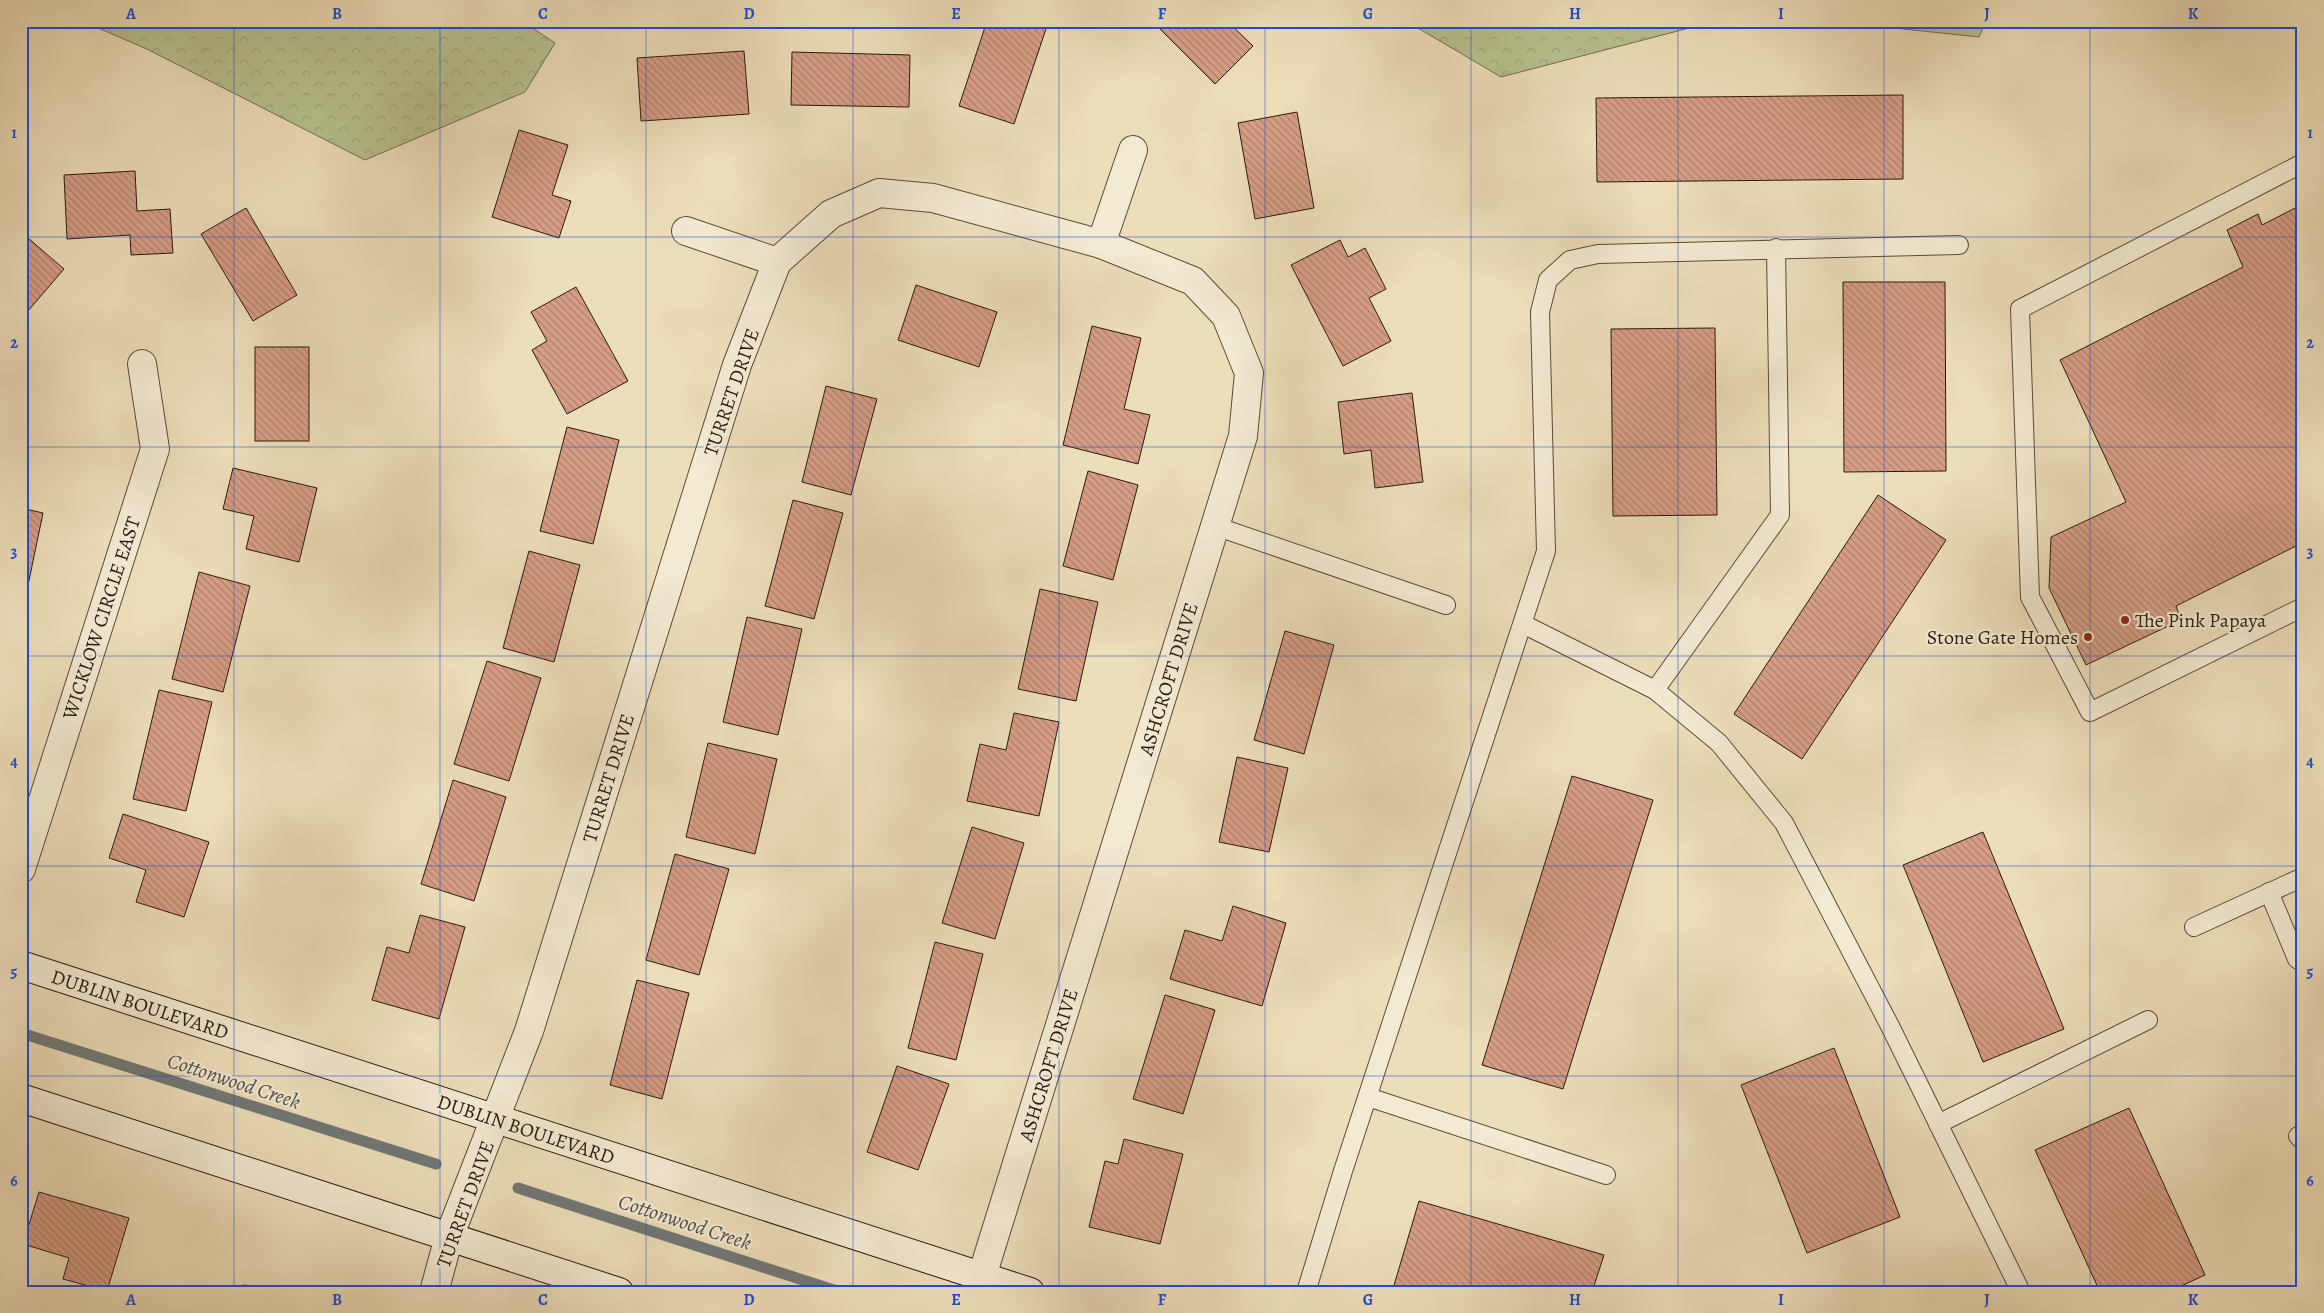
<svg xmlns="http://www.w3.org/2000/svg" width="2324" height="1313" font-family="Alegreya,serif">
<style>
.forest{fill:url(#forest-crowns);stroke:#726e50}
.lines{fill:none;stroke-linecap:round;stroke-linejoin:round}
.stream{stroke:#717977;stroke-width:11}
.building{fill:url(#building-back-hatch);stroke:#2b1a0f}
.lane-casing{stroke:#5c4b3a;stroke-width:20}
.street-casing{stroke:#5c4b3a;stroke-width:30}
.secondary-casing{stroke:#2b1a0f;stroke-width:30}
.lane{stroke:#f3ead2;stroke-width:18}
.street{stroke:#f3ead2;stroke-width:28}
.secondary{stroke:#f3ead2;stroke-width:28}
.grid{fill:none;stroke:#1d4ed8;stroke-width:1;stroke-opacity:0.55}
.poi-dot{fill:#8f2418;stroke:#f3ead2;stroke-width:2}
.labels{text-anchor:middle;stroke-width:4.5;stroke-linejoin:round;paint-order:stroke}
.street-label{font-size:20px;fill:#2b1a0f;stroke:#f3ead2}
.poi-label{font-size:20px;fill:#2b1a0f;stroke:#f3ead2;text-anchor:start}
.water-label{font-size:21px;font-style:italic;fill:#54524c;stroke:#f3ead2}
.neatline{fill:none;stroke:#1d4ed8;stroke-width:2}
.grid-label{font-size:16px;text-anchor:middle;font-weight:bold;fill:#1d4ed8}
</style>
<defs>
<pattern id="forest-crowns" width="20" height="18" patternUnits="userSpaceOnUse" patternTransform="scale(1.25)"><rect width="20" height="18" fill="#b8c190"/><path d="M2 6a3 3 0 1 1 6 0M12 15a3 3 0 1 1 6 0" fill="none" stroke="#9ea57b"/></pattern>
<pattern id="building-back-hatch" width="6" height="6" patternUnits="userSpaceOnUse" patternTransform="scale(1.25)"><rect width="6" height="6" fill="#d79e86"/><path d="M-1 5l2 2M0 0l6 6M5-1l2 2" fill="none" stroke="#af806c"/></pattern>
</defs>
<rect width="100%" height="100%" fill="#eddeba"/>
<filter id="stains"><feTurbulence type="fractalNoise" baseFrequency=".004" numOctaves="4"/><feColorMatrix values="0 0 0 0 .2 0 0 0 0 .09 0 0 0 0 .02 0 0 0 .5 -.17"/></filter>
<radialGradient id="worn" r=".72"><stop offset=".6" stop-color="#630" stop-opacity="0"/><stop offset="1" stop-color="#630" stop-opacity=".3"/></radialGradient>
<g class="forest">
<path d="M82,21H522L555,43L525,92L365,160L147,49Z"/>
<path d="M1406,21H1716L1501,77Z"/>
<path d="M1828,21H1986L1979,37Z"/>
</g>
<g class="lines">
<g class="stream">
<path d="M21,1033L436,1164"/>
<path d="M518,1188L840,1292"/>
</g>
</g>
<g class="building">
<path d="M987,21H1034L1047,26L1014,124L959,106Z"/>
<path d="M1152,21H1227L1253,46L1215,84Z"/>
<path d="M744,51L749,114L641,121L637,58Z"/>
<path d="M792,52L910,55L909,107L791,105Z"/>
<path d="M1903,95V179L1597,182L1596,98Z"/>
<path d="M1297,112L1314,208L1255,219L1238,123Z"/>
<path d="M519,130L568,145L552,195L571,201L559,238L492,217Z"/>
<path d="M135,171L137,211L170,209L173,253L131,255L130,235L67,239L64,175Z"/>
<path d="M2297,207L2303,218V555L2298,545L2176,606L2181,620L2086,665L2049,588L2051,537L2126,502L2060,360L2243,267L2227,230L2258,214L2262,225Z"/>
<path d="M246,208L297,295L253,321L201,234Z"/>
<path d="M21,232L64,269L21,319Z"/>
<path d="M1340,240L1348,257L1365,248L1386,289L1369,298L1391,341L1343,366L1291,265Z"/>
<path d="M1843,282H1945L1946,471L1844,472Z"/>
<path d="M916,285L997,312L979,367L898,340Z"/>
<path d="M576,287L628,381L567,414L532,350L547,341L531,312Z"/>
<path d="M1092,326L1141,338L1124,409L1150,415L1138,464L1063,445Z"/>
<path d="M1715,328L1717,515L1613,516L1611,329Z"/>
<rect x="255" y="347" width="54" height="94"/>
<path d="M826,386L877,399L851,495L802,482Z"/>
<path d="M1412,393L1423,482L1375,488L1371,450L1344,454L1338,402Z"/>
<path d="M567,427L619,440L593,544L540,531Z"/>
<path d="M233,468L317,488L299,562L246,549L254,516L223,509Z"/>
<path d="M1088,471L1138,485L1113,580L1063,566Z"/>
<path d="M1878,495L1946,540L1802,759L1734,714Z"/>
<path d="M793,500L843,513L814,619L765,606Z"/>
<path d="M21,508L43,513L21,619Z"/>
<path d="M529,551L580,565L554,662L503,648Z"/>
<path d="M199,572L250,586L223,692L172,679Z"/>
<path d="M1040,589L1098,602L1076,701L1018,689Z"/>
<path d="M747,617L802,629L778,735L723,722Z"/>
<path d="M1285,631L1334,645L1304,754L1254,740Z"/>
<path d="M487,661L541,678L509,781L454,764Z"/>
<path d="M159,690L212,702L186,811L133,799Z"/>
<path d="M1014,713L1059,722L1039,816L967,801L980,744L1006,750Z"/>
<path d="M708,743L777,759L755,854L686,837Z"/>
<path d="M1237,757L1288,768L1269,852L1219,842Z"/>
<path d="M1572,776L1653,800L1563,1089L1482,1065Z"/>
<path d="M453,780L506,797L474,901L421,884Z"/>
<path d="M123,814L209,842L184,917L136,902L146,870L109,858Z"/>
<path d="M972,827L1024,843L995,939L942,923Z"/>
<path d="M1983,832L2064,1029L1983,1062L1903,865Z"/>
<path d="M675,854L729,869L699,975L646,960Z"/>
<path d="M1233,906L1286,923L1262,1006L1170,979L1185,930L1222,941Z"/>
<path d="M420,915L465,927L439,1019L372,1000L387,947L409,953Z"/>
<path d="M935,942L983,954L956,1060L908,1048Z"/>
<path d="M637,980L689,993L662,1099L610,1085Z"/>
<path d="M1165,995L1215,1010L1183,1114L1133,1099Z"/>
<path d="M1834,1048L1900,1217L1807,1253L1741,1085Z"/>
<path d="M897,1066L949,1084L918,1170L867,1152Z"/>
<path d="M2129,1108L2205,1275L2168,1292H2100L2035,1150Z"/>
<path d="M1124,1139L1183,1154L1160,1244L1089,1227L1105,1161L1118,1164Z"/>
<path d="M39,1192L129,1218L107,1291L63,1279L69,1258L23,1244Z"/>
<path d="M1419,1201L1604,1255L1592,1292H1392Z"/>
<path d="M243,1285L300,1290V1292H242Z"/>
</g>
<g class="lines">
<defs>
<g id="lane">
<path d="M2303,163L2020,309L2030,597L2090,712L2303,607"/>
<path d="M1215,526L1446,605"/>
<path d="M1523,624L1655,690L1719,743L1784,823L1890,1026L2021,1292"/>
<path d="M1655,690L1780,515L1776,248"/>
<path d="M2269,892L2297,959L2303,963"/>
<path d="M2194,927L2303,877"/>
<path d="M1368,1097L1606,1175"/>
<path d="M1938,1124L2148,1020"/>
<path d="M2298,1136L2303,1141"/>
<path d="M1306,1292L1343,1171L1546,551L1540,312L1548,280L1570,260L1598,254L1959,245"/>
</g>
<g id="street">
<path d="M686,231L777,262"/>
<path d="M21,869L155,449L142,364"/>
<path d="M982,1276L1243,436L1249,373L1226,316L1193,281L1101,244L1133,150"/>
<path d="M434,1292L449,1237L529,1031L737,365L777,262L831,214L879,193L933,198L1101,244"/>
</g>
<g id="secondary">
<path d="M21,965L1030,1292"/>
<path d="M21,1098L619,1292"/>
</g>
</defs>
<use href="#lane" class="lane-casing"/>
<use href="#street" class="street-casing"/>
<use href="#secondary" class="secondary-casing"/>
<use href="#lane" class="lane"/>
<use href="#street" class="street"/>
<use href="#secondary" class="secondary"/>
</g>
<path class="grid" d="M234,21V1292M440,21V1292M646,21V1292M853,21V1292M1059,21V1292M1265,21V1292M1471,21V1292M1678,21V1292M1884,21V1292M2090,21V1292M21,237H2303M21,447H2303M21,656H2303M21,866H2303M21,1076H2303"/>
<g class="poi-dot">
<circle cx="2125" cy="620" r="5"/>
<circle cx="2088" cy="637" r="5"/>
</g>
<g class="labels">
<g class="street-label">
<text transform="translate(731 392) rotate(-71)" y="7">TURRET DRIVE</text>
<text transform="translate(101 618) rotate(-72)" y="7">WICKLOW CIRCLE EAST</text>
<text transform="translate(1168 679) rotate(-73)" y="7">ASHCROFT DRIVE</text>
<text transform="translate(608 778) rotate(-73)" y="7">TURRET DRIVE</text>
<text transform="translate(140 1004) rotate(18)" y="7">DUBLIN BOULEVARD</text>
<text transform="translate(1048 1065) rotate(-73)" y="7">ASHCROFT DRIVE</text>
<text transform="translate(526 1129) rotate(18)" y="7">DUBLIN BOULEVARD</text>
<text transform="translate(465 1204) rotate(-70)" y="7">TURRET DRIVE</text>
</g>
<g class="poi-label">
<text x="2135" y="627">The Pink Papaya</text>
<text x="2078" y="644" text-anchor="end">Stone Gate Homes</text>
</g>
<g class="water-label">
<text transform="translate(234 1081) rotate(18)" y="7">Cottonwood Creek</text>
<text transform="translate(685 1222) rotate(18)" y="7">Cottonwood Creek</text>
</g>
</g>
<rect width="2324" height="1313" fill="none" stroke="#eddeba" stroke-width="55"/>
<rect x="28" y="28" width="2268" height="1258" class="neatline"/>
<g class="grid-label">
<text x="131" y="19">A</text>
<text x="337" y="19">B</text>
<text x="543" y="19">C</text>
<text x="749" y="19">D</text>
<text x="956" y="19">E</text>
<text x="1162" y="19">F</text>
<text x="1368" y="19">G</text>
<text x="1575" y="19">H</text>
<text x="1781" y="19">I</text>
<text x="1987" y="19">J</text>
<text x="2193" y="19">K</text>
<text x="14" y="138">1</text>
<text x="2310" y="138">1</text>
<text x="14" y="348">2</text>
<text x="2310" y="348">2</text>
<text x="14" y="557">3</text>
<text x="2310" y="557">3</text>
<text x="14" y="767">4</text>
<text x="2310" y="767">4</text>
<text x="14" y="977">5</text>
<text x="2310" y="977">5</text>
<text x="14" y="1186">6</text>
<text x="2310" y="1186">6</text>
<text x="131" y="1305">A</text>
<text x="337" y="1305">B</text>
<text x="543" y="1305">C</text>
<text x="749" y="1305">D</text>
<text x="956" y="1305">E</text>
<text x="1162" y="1305">F</text>
<text x="1368" y="1305">G</text>
<text x="1575" y="1305">H</text>
<text x="1781" y="1305">I</text>
<text x="1987" y="1305">J</text>
<text x="2193" y="1305">K</text>
</g>
<rect width="100%" height="100%" filter="url(#stains)"/>
<rect width="100%" height="100%" fill="url(#worn)"/>
</svg>
